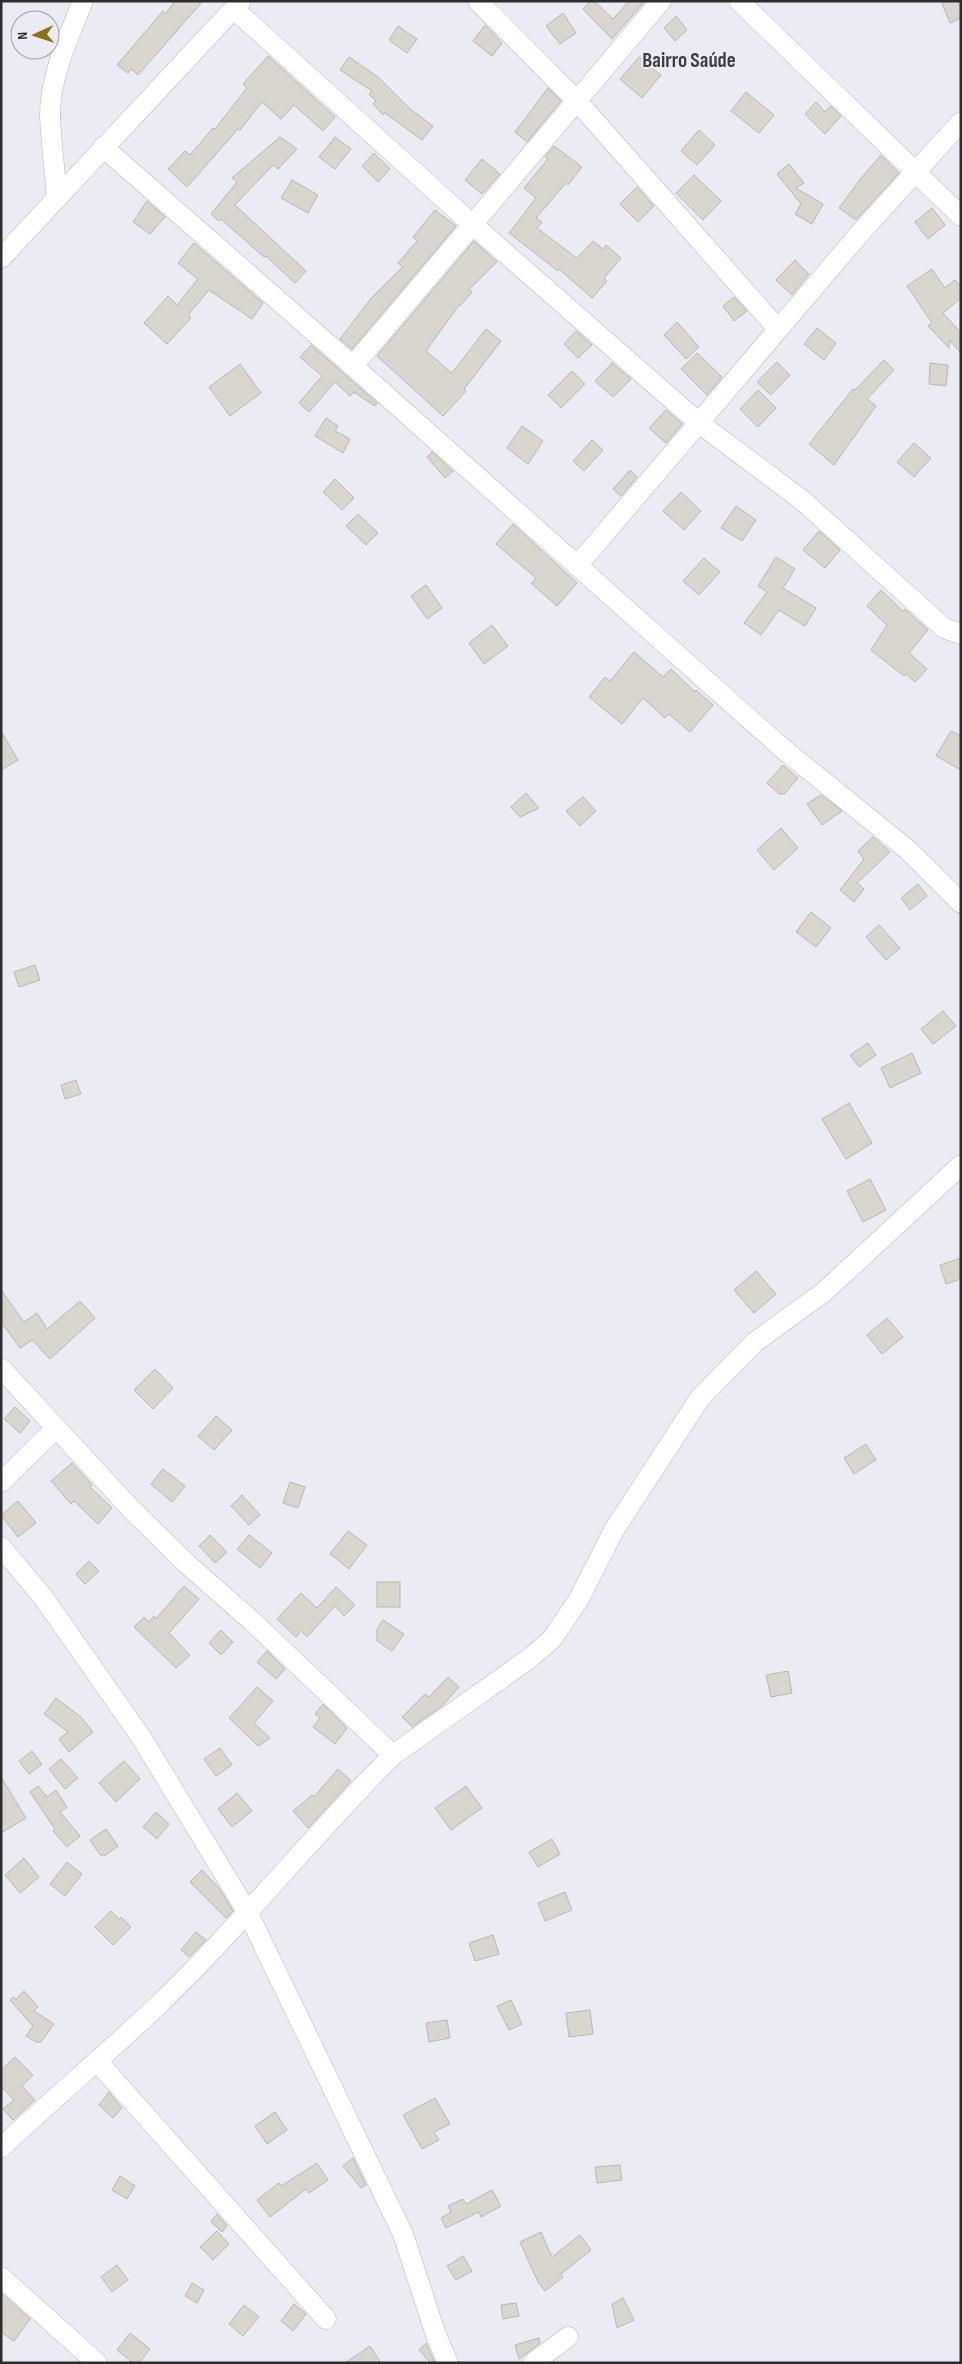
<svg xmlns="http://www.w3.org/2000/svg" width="962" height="2364" font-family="'Sofia Sans Condensed',sans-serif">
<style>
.building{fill:#d8d6ce;stroke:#b9b7af}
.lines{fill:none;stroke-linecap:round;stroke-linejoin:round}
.minor-casing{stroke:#b6b5bd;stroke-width:21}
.minor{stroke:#fff;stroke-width:20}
.labels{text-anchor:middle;stroke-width:4;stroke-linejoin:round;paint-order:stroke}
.district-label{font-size:21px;font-weight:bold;fill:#3e3d44;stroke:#ebebf3}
</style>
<rect width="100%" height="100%" fill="#ebebf3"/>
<g class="building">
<path d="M175,1H203L138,75L131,69L128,73L117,65L163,11L165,14Z"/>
<path d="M590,1H594L613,19L629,1H645L612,39L583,9Z"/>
<path d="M941,1H961V18L950,23Z"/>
<path d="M563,13L576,33L560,44L546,26Z"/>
<path d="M676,16L687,30L675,41L664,28Z"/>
<path d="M485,25L502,43L492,56L473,41Z"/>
<path d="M398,26L417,39L407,53L389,40Z"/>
<path d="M268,56L335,117L323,131L294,105L281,119L262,102L240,130L238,129L187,187L168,169L185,151L190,155L213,128L215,129L247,88L243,84Z"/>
<path d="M349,57L378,77L409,108L433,126L422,140L385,113L383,115L373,104L376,101L369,94L372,91L340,70Z"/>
<path d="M639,57L661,75L642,98L620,79Z"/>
<path d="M548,88L561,101L527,142L515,132Z"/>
<path d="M746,92L774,115L759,133L731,111Z"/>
<path d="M816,102L825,112L831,106L841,116L825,134L805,114Z"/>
<path d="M699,130L715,145L697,165L681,151Z"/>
<path d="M280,137L297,149L278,169L273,165L235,205L306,271L295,283L266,256L264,257L221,219L219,221L211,214L237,182L232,178Z"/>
<path d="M335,137L351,149L335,169L319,157Z"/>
<path d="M554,146L582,167L568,185L566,183L536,218L542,222L537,228L577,258L593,241L603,249L606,245L621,258L604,278L607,281L592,298L559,269L558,271L509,233L536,198L524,188L548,159L545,157Z"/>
<path d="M374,153L390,169L378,182L362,166Z"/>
<path d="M881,155L899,173L856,220L839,208L862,177Z"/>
<path d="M482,159L500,174L482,194L465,180Z"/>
<path d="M789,164L804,183L796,188L823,204L812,224L795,214L801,204L777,174Z"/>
<path d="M694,175L721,201L703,220L676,193Z"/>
<path d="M292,180L318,195L308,213L281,198Z"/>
<path d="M637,187L654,206L638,222L620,204Z"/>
<path d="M147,201L165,217L150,234L133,222Z"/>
<path d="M932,208L945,225L928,239L915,222Z"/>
<path d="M435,210L456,226L352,349L340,339L373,296L403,267L398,263L417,241L413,237Z"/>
<path d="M474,241L497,262L469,290L472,292L460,306L459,305L426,351L452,373L486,329L501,341L464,389L466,391L443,416L377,356Z"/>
<path d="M194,243L263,303L252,319L209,290L188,315L191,318L167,344L144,323L168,296L177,305L198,279L178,263Z"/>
<path d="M795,260L809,274L792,295L776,280Z"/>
<path d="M932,269L945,288L955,280L961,287V298L943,313L961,333V353L949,340V348L928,326L932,323L907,286Z"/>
<path d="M734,297L747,311L734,321L723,306Z"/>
<path d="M677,322L699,347L686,359L664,335Z"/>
<path d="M817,328L836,343L824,360L804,344Z"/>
<path d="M576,331L592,345L578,358L564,344Z"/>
<path d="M311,345L377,403L375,406L354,392L350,396L335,382L309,412L299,403L322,376L300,357Z"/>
<path d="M697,353L722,377L707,395L681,369Z"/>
<path d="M884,360L894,370L867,399L876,406L834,465L809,444L853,389L855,390Z"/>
<path d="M777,362L790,375L771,395L757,382Z"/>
<path d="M612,363L631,379L613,397L595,381Z"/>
<path d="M930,363L948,365L946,386L929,384Z"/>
<path d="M240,364L261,393L230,416L209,387Z"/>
<path d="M572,371L585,384L561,408L548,395Z"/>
<path d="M758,390L776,408L758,427L740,409Z"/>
<path d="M666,410L682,424L666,443L649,428Z"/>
<path d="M326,418L338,426L335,431L350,439L343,453L315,436Z"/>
<path d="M522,426L543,441L528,464L507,448Z"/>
<path d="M592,440L603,450L584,471L573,461Z"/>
<path d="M914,443L931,458L914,477L897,462Z"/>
<path d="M432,452L453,471L445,478L427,457Z"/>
<path d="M630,470L637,477L621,496L613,489Z"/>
<path d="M335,479L354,498L342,510L323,492Z"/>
<path d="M681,492L701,511L684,530L663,511Z"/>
<path d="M736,506L756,520L742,541L721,528Z"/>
<path d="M358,514L378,533L366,545L346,526Z"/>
<path d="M513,524L577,583L557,606L531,583L536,578L496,544Z"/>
<path d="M819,531L840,550L825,568L803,550Z"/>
<path d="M776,557L795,569L783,588L816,608L805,626L779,610L761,635L744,623L767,592L758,586Z"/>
<path d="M704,558L720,572L699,595L683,581Z"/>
<path d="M426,585L442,608L427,619L411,596Z"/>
<path d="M881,590L903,611L905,609L928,630L909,653L927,669L915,682L906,674L904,676L871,650L887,625L867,606Z"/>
<path d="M492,625L508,646L484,664L469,643Z"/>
<path d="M634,652L663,677L671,669L695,692L696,690L713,705L690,732L669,714L665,718L643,698L622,724L589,697L605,677L610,681Z"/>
<path d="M1,731L18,760L1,770Z"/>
<path d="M951,731L961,736V770L936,756Z"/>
<path d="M783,765L798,778L784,794H779L767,783Z"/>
<path d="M526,793L539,808L520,817L511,807Z"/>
<path d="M821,795L842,811L822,825L807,804Z"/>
<path d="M583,797L596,811L580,826L566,811Z"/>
<path d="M781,828L798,848L774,870L757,850Z"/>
<path d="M873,837L890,852L857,883L864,889L854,902L840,890L864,859L858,851Z"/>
<path d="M918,884L927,896L910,910L901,898Z"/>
<path d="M811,912L831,928L816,947L796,932Z"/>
<path d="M879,925L900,948L886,960L866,937Z"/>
<path d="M35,965L40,980L19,987L14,972Z"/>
<path d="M943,1011L956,1026L933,1044L921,1029Z"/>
<path d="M868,1043L876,1055L859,1067L850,1055Z"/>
<path d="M912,1053L921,1073L890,1088L881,1068Z"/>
<path d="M76,1080L81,1094L65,1099L61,1085Z"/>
<path d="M849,1103L872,1143L846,1159L822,1119Z"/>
<path d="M870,1179L886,1210L863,1222L847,1191Z"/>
<path d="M961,1258V1279L946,1284L940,1265Z"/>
<path d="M756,1271L776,1294L754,1313L734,1290Z"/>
<path d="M1,1290L24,1322L37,1313L47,1329L80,1301L95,1318L50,1359L32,1340L20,1348L1,1322Z"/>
<path d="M887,1318L903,1337L882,1354L867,1335Z"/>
<path d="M155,1369L173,1388L153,1409L134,1390Z"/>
<path d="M15,1407L30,1421L20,1433L4,1419Z"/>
<path d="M216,1416L232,1430L214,1450L198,1436Z"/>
<path d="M866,1444L876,1460L854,1474L844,1458Z"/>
<path d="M72,1463L92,1485L90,1487L112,1508L98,1524L74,1501L71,1504L51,1481Z"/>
<path d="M163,1469L185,1486L172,1502L151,1484Z"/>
<path d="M290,1482L305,1487L298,1508L283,1503Z"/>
<path d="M242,1495L260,1515L249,1525L231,1506Z"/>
<path d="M18,1501L36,1523L18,1537L1,1515Z"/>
<path d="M348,1531L367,1545L349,1569L330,1554Z"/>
<path d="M210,1535L227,1552L215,1563L199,1546Z"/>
<path d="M249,1535L272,1553L260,1568L237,1549Z"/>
<path d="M89,1561L99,1571L85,1584L76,1574Z"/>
<rect x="377" y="1582" width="23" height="25"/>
<path d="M184,1586L199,1599L169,1633L190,1655L176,1668L134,1627L144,1617L149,1622L154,1616L156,1619Z"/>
<path d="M336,1587L355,1605L344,1616L335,1606L307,1637L301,1631L296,1637L277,1619L301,1593L317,1608Z"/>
<path d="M383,1620L404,1634L392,1651L377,1641V1629Z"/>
<path d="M221,1630L233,1642L221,1655L209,1643Z"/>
<path d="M267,1651L285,1669L276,1679L257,1662Z"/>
<path d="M788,1671L792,1693L771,1697L766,1675Z"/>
<path d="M448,1677L459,1687L442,1706L412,1727L402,1717L425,1694L429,1697Z"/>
<path d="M257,1687L273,1701L254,1723L270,1738L258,1746L229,1718Z"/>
<path d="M56,1698L81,1717L93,1732L69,1752L59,1739L68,1732L44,1714Z"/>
<path d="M323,1704L347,1728L335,1744L313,1727L320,1718L315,1714Z"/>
<path d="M220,1748L232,1765L216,1776L204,1759Z"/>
<path d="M32,1751L42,1764L29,1774L19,1761Z"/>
<path d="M61,1759L78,1778L65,1789L49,1769Z"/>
<path d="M124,1761L140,1779L116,1802L99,1783Z"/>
<path d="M338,1769L351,1781L308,1828L293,1811L312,1795L314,1797Z"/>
<path d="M1,1777L26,1818L1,1833Z"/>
<path d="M38,1786L47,1797L56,1790L67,1807L60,1812L80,1836L67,1847L53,1831L55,1829L30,1792Z"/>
<path d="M466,1786L482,1808L451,1830L435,1808Z"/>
<path d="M237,1793L252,1811L232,1827L218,1809Z"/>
<path d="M156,1812L169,1824L157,1839L143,1827Z"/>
<path d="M106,1829L118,1846L106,1855H100L90,1840Z"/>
<path d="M552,1839L560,1854L538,1867L529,1852Z"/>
<path d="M24,1858L39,1877L20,1893L5,1875Z"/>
<path d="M67,1862L82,1874L65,1896L50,1884Z"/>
<path d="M202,1870L219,1888L233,1911L226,1918L190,1882Z"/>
<path d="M565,1892L572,1910L545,1921L538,1903Z"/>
<path d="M111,1911L119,1919L121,1917L131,1927L113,1945L95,1927Z"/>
<path d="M196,1932L206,1940L189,1957L181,1950Z"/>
<path d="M493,1935L499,1954L475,1961L469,1943Z"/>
<path d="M24,1991L38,2007L34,2011L54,2024L41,2042H36L26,2036L33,2026L10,2000L13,1997L16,1999Z"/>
<path d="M511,2000L522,2024L509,2030L497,2006Z"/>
<path d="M590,2010L593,2034L569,2037L566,2013Z"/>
<path d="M447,2020L450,2038L429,2042L426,2023Z"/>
<path d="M15,2057L33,2075L22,2086L35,2100L13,2120L3,2109L14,2100L1,2087V2070Z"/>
<path d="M109,2092L122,2108L113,2118L99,2105Z"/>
<path d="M435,2098L450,2124L434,2132L439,2140L422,2149L403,2115Z"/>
<path d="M275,2112L287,2130L267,2144L255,2126Z"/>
<path d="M353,2158L366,2185L361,2188L343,2166Z"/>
<path d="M317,2163L328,2180L309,2193L306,2189L270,2217L257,2200L279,2183L281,2186Z"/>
<path d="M620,2165L622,2180L597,2183L595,2167Z"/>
<path d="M120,2176L135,2186L127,2199L112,2190Z"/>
<path d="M492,2190L501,2206L481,2217L479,2212L446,2228L441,2218L451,2212L448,2206L463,2199L466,2204Z"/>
<path d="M217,2214L227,2226L222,2232L211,2222Z"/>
<path d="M217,2231L229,2244L213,2260L200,2247Z"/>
<path d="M541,2232L552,2257L580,2235L591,2250L561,2274L563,2277L545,2291L538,2282L520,2242Z"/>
<path d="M463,2256L472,2271L456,2280L447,2266Z"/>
<path d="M117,2265L128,2280L112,2292L101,2277Z"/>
<path d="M192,2283L204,2290L197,2303L185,2296Z"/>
<path d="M1,2293L30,2319L14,2341L1,2332Z"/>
<path d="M623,2298L634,2320L617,2328L612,2304Z"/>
<path d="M516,2303L519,2316L503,2319L501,2305Z"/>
<path d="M294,2304L306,2314L293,2331L281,2321Z"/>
<path d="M244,2305L259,2317L243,2336L229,2324Z"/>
<path d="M130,2333L150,2349L139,2363H133L117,2350Z"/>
<path d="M539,2338L540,2343L519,2359L515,2345Z"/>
<path d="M426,2343L435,2363H431L419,2350Z"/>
<path d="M370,2346L381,2363H345Z"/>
</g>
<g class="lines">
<defs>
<g id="minor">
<path d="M478,1L577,101L778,329"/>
<path d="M739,1L961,216"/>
<path d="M234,9L472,224L699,423L802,500L944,628L961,634"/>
<path d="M103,147L353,366L782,748L908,850L961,903"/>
<path d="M57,199C55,171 51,143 50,115C50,76 69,36 83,1"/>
<path d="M1,258L241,1"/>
<path d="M353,366L661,1"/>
<path d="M577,566L861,232L961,122"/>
<path d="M1,1368L131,1509L187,1564L252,1621L393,1755C311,1837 239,1928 155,2008C105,2056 51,2100 1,2148"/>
<path d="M1,1482L56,1428"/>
<path d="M1,1547L43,1597L141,1737L248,1913L403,2234L436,2335L448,2363"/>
<path d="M393,1755L530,1658L552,1639L579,1599L614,1530L700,1398L755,1342L824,1292L961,1165"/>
<path d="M97,2061L326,2319"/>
<path d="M1,2277L97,2363"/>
<path d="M533,2363L568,2337"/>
</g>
</defs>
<use href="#minor" class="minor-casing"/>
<use href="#minor" class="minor"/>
</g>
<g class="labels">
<g class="district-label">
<text x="689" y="67">Bairro Saúde</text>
</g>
</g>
<rect width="962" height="2364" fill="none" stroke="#2d2d30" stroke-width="5"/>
<g transform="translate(35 35) rotate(267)"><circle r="24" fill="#ebebf3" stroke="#9f9fa5"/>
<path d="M0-4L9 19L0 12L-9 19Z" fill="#887316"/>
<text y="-8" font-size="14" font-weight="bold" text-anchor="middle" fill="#2d2d30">N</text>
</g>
</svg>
